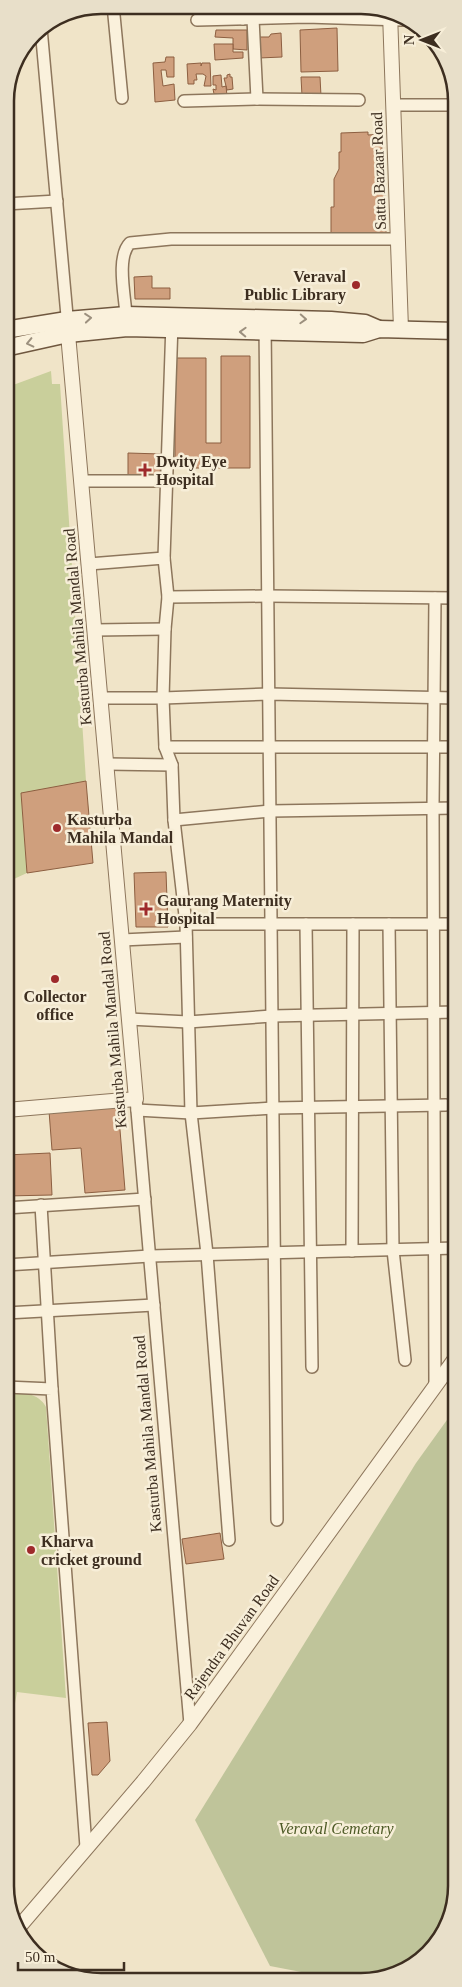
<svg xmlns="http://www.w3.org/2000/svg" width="462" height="1987" font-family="Georgia,serif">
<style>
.green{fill:#c9cf9b}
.cemetery{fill:#bfc49a}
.building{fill:#cf9f7d;stroke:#8d5f41}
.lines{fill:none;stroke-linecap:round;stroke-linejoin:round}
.minor-casing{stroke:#8d765c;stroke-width:14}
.tertiary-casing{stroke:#8d765c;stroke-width:16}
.secondary-casing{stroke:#6f573f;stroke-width:19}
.minor{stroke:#faf1dc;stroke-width:11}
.tertiary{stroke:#faf1dc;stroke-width:14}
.secondary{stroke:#faf1dc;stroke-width:16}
.oneway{stroke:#9c907e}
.poi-dot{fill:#9e2a2b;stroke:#f7eed8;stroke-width:2}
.labels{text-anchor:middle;stroke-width:5;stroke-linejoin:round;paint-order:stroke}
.street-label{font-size:16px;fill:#3d2e20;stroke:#f7eed8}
.poi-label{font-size:16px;font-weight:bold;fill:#3d2e20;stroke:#f7eed8;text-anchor:start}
.park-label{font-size:16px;font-style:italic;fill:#4d5a26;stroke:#f7eed8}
.rim{fill:none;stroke:#3d2e20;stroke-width:2.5}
</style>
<rect width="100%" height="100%" fill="#f0e4c8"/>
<g class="green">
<path d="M51,371L52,384H60L86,781L21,794L27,873L5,883V388Z"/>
<path d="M6,1392C22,1393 38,1392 46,1407L66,1698L17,1692L7,1749H6Z"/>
</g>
<path class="cemetery" d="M457,1406V1892L433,1950L374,1981H348L270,1966L195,1820L416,1463Z"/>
<g class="building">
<path d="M212,6H220V8L239,6V9H235V12H238V17H212Z"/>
<path d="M317,6L328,7V14H317Z"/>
<path d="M359,7H380V16L359,14Z"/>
<path d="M337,28L338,71L301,72L300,30Z"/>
<path d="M216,30H247V50L233,49V38L215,37Z"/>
<path d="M281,33L282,57L259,58L258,37H269L271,34Z"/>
<path d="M214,44H233V52H243V58L215,60Z"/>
<path d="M166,57H174V77H167L166,70H161L163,86L174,84L175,100L155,102L153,63L165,62Z"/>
<path d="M201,63V66L202,63H210L211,86H204L206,76L203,74H196L197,80H194V84H188L187,64Z"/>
<path d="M230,74V77H232L233,89L227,90L224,78H227V75Z"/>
<path d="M221,75L222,87L226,86L227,96L217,97V94H214L213,89L216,90V85H213V76Z"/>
<path d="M301,77H320L321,96H302Z"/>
<path d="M368,132V135L382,134V178H380V188H385L386,235L382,233H331V207H334V179L339,169V152H341V133Z"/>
<path d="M152,276V288H170V299H135L134,277Z"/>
<path d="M221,356H250V468H175V358H206V443H221Z"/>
<path d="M128,453L161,454L160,478L128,477Z"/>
<path d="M86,781L93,863L27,873L21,793Z"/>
<path d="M166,872L168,927H136L134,873Z"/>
<path d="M118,1106L125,1190L85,1193L81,1148L52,1150L49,1111Z"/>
<path d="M50,1153L52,1195L6,1196V1155Z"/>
<path d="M220,1533L224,1559L186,1564L182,1539Z"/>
<path d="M107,1722L110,1761L98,1775H92L88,1723Z"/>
</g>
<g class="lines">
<defs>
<g id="minor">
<path d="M113,5L122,98"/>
<path d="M242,6L243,19"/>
<path d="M253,19L257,99"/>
<path d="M197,20L306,17L402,20"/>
<path d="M41,28L68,327"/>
<path d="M184,101L257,99L359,100"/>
<path d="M393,105H456"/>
<path d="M5,204L57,201"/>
<path d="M126,315C125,296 116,257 130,243L171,239H398"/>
<path d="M172,323L164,558L168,597L165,629L163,698L165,747L172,765L174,820L186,924L191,1113L207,1254L229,1540"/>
<path d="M265,324L277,1520"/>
<path d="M82,481H166"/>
<path d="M89,564L164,558"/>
<path d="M168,597L268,596L456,598"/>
<path d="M435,598L433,808L435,1384"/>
<path d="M95,630L165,629"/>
<path d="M101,698H163L269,694L456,698"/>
<path d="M165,747H456"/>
<path d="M107,764L172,765"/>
<path d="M174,820L270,811L456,808"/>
<path d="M186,924H456"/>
<path d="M306,924L312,1367"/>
<path d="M389,924L393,1250L405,1360"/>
<path d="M122,940L186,937"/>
<path d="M129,1019L188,1022L272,1016L456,1012"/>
<path d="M136,1099L190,1724"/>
<path d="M137,1110L191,1113L273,1108L446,1105"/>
<path d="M41,1205L52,1389"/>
<path d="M6,1208L145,1199"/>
<path d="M352,1251L353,924"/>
<path d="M6,1265L150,1256L457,1248"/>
<path d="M6,1313L154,1305"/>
<path d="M6,1387L52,1389L86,1847"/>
</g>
<g id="tertiary">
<path d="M390,13L401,329"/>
<path d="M6,1110L136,1099L68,334"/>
<path d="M19,1927L143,1782L190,1724L457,1356"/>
</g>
<g id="secondary">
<path d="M5,330L67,320L126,315L331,320L365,323L379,329"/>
<path d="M5,348L68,334L127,328L363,334L379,329L456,331"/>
</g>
</defs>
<use href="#minor" class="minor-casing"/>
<use href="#tertiary" class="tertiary-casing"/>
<use href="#secondary" class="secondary-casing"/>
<use href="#minor" class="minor"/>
<use href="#tertiary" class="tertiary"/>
<use href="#secondary" class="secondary"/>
</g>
<defs><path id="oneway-chevron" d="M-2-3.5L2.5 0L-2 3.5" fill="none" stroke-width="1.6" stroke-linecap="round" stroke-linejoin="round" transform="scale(1.25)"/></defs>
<g class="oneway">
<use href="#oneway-chevron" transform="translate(88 318) rotate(-5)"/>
<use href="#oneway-chevron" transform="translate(303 319) rotate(3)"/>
<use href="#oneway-chevron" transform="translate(243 332) rotate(-178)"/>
<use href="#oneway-chevron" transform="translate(30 343) rotate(167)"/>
</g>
<g class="poi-dot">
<circle cx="356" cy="285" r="5"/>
<path d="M142.5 462.5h5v5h5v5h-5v5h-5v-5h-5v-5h5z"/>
<circle cx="57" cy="828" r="5"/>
<path d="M143.5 901.5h5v5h5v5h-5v5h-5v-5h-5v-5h5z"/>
<circle cx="55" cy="979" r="5"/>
<circle cx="31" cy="1550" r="5"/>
</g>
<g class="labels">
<g class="street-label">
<text transform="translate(378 171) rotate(-92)" y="6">Satta Bazaar Road</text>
<text transform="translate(77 627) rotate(-95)" y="6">Kasturba Mahila Mandal Road</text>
<text transform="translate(112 1030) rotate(-95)" y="6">Kasturba Mahila Mandal Road</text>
<text transform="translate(147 1434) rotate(-95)" y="6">Kasturba Mahila Mandal Road</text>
<text transform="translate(231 1637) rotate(-54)" y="6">Rajendra Bhuvan Road</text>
</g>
<g class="poi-label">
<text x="346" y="282" text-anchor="end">Veraval<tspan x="346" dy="18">Public Library</tspan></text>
<text x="156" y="467">Dwity Eye<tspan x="156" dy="18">Hospital</tspan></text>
<text x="67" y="825">Kasturba<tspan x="67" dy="18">Mahila Mandal</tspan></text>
<text x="157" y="906">Gaurang Maternity<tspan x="157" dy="18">Hospital</tspan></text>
<text x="55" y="1002" text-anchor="middle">Collector<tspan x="55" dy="18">office</tspan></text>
<text x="41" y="1547">Kharva<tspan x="41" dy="18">cricket ground</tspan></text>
</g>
<g class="park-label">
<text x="336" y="1834">Veraval Cemetary</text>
</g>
</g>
<path d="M0 0H462V1987H0ZM101 14H361A87 87 0 0 1 448 101V1886A87 87 0 0 1 361 1973H101A87 87 0 0 1 14 1886V101A87 87 0 0 1 101 14Z" fill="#e8dfc9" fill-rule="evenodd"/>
<path class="rim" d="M101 14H361A87 87 0 0 1 448 101V1886A87 87 0 0 1 361 1973H101A87 87 0 0 1 14 1886V101A87 87 0 0 1 101 14Z"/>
<g transform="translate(422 40) rotate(270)" stroke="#f7eed8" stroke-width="4" paint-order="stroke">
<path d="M0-4L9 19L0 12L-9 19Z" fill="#3d2e20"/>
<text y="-8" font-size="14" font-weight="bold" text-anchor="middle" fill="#3d2e20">N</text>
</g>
<path d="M18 1962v8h106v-8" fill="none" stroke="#3d2e20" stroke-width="2.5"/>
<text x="25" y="1962" font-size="15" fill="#3d2e20" stroke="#f7eed8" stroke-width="4" paint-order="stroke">50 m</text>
</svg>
